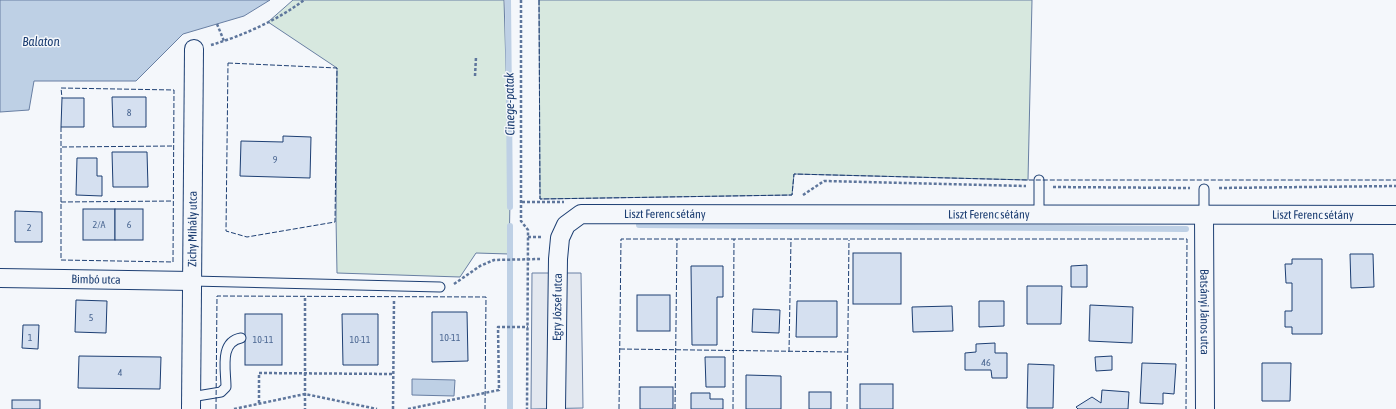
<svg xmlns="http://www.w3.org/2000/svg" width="1396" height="409" font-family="'Asap Condensed',sans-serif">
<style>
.green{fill:#d7e8df;stroke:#687fa3}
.parking{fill:#e3e8f0;stroke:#687fa3}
.water{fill:#bed0e5;stroke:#687fa3}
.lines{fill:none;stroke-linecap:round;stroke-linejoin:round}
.stream{stroke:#bed0e5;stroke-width:6}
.building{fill:#d5e0f0;stroke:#1d3f73}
.service-casing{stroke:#1d3f73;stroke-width:11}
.minor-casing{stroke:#1d3f73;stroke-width:20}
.path{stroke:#5e769c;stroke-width:2.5;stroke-dasharray:3 2;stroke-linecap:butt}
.service{stroke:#f4f7fb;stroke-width:9}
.minor{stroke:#f4f7fb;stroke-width:18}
.fence{stroke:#1d3f73;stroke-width:1;stroke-dasharray:5 2;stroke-linecap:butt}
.labels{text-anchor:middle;stroke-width:3;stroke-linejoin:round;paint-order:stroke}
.number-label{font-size:10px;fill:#4b6792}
.street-label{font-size:12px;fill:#1d3f73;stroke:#f4f7fb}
.water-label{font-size:13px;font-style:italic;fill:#1d3f73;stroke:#f4f7fb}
</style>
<rect width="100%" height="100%" fill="#f4f7fb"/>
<g class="green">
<path d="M293,0H504L510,200L509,254L476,253L460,277L337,273L336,218L337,68L268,22Z"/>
<path d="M539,0H1032L1028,180L794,174L792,195L540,199Z"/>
</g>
<path class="parking" d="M532,273H581L583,408L531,409Z"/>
<g class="water">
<path d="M0,0H270L244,16L183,34L136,81H34L29,110L0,112Z"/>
<path d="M412,379L455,380L454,396L412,395Z"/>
</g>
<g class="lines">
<g class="stream">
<path d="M508,0L510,207"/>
<path d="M639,225L1186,229"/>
<path d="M510,226V409"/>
</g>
</g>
<g class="building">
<path d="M112,97H146V127H113Z"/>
<path d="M62,98H84V127H61Z"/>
<path d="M283,136L311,137L310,178L240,176L241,141L283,142Z"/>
<path d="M112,152H147L148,187H113Z"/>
<path d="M77,158H97V176H102V196L76,195Z"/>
<rect x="83" y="209" width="32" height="31"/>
<rect x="115" y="209" width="28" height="31"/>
<path d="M15,211L42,212V242H15Z"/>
<rect x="853" y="253" width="48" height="51"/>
<path d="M1350,254H1373L1374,287L1351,288Z"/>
<path d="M1292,259H1322V334H1292V327H1285V311H1292V283H1286L1285,264H1292Z"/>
<path d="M1087,265V287H1071V266Z"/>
<path d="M691,266H723V297H717V345H692Z"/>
<path d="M1027,286H1062L1061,324H1027Z"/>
<rect x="637" y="295" width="33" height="36"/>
<path d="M76,300L107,301L106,333L75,332Z"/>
<path d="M797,301H837V337H796Z"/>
<path d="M979,301H1004V326L979,327Z"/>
<path d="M1090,305L1133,307L1132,343L1089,341Z"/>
<path d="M952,306L953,331L913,332L912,307Z"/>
<path d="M753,309L780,310L779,333L752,332Z"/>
<path d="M432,312H467L468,361L432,362Z"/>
<rect x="245" y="314" width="37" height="51"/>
<path d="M342,314H378V365H343Z"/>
<path d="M23,325H39L38,349L22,348Z"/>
<path d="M995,343V353H1007V378H992L991,370H965V353L976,352V344Z"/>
<path d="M79,356L161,357L160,389L78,388Z"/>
<path d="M1112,356V370L1096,371L1095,357Z"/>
<path d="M705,357H725V387H706Z"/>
<path d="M1142,363L1176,364L1174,394L1163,393V404L1140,403Z"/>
<path d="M1262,363H1291L1290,401H1262Z"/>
<path d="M1028,364L1054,365L1053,408H1027Z"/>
<path d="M746,375L781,376V409H746Z"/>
<rect x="860" y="384" width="33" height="25"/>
<rect x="640" y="387" width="33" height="22"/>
<path d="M1102,390L1129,392L1128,409H1078L1076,407L1092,397L1101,403Z"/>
<rect x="809" y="392" width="22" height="17"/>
<path d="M691,393H710V399H723V409H691Z"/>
<rect x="12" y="400" width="28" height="9"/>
</g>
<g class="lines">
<defs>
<g id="service">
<path d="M1039,180V215"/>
<path d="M1204,189V215"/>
<path d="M192,281L440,287"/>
<path d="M191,397L221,392L226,387C226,370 219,342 241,338"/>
</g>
<g id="minor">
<path id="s1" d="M1204,215L1205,409"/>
<path id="s2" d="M0,278L192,281"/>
<path id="s3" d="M191,409L194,49"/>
<path id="s4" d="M556,409L558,259L560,238L566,225L581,214L1396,215"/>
</g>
</defs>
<use href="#service" class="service-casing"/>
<use href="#minor" class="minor-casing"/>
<g class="path">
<path d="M521,0V221L528,230V237L527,409"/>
<path d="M217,24L224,41"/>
<path d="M211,45C242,36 278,20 304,0"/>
<path d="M475,76L476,57"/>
<path d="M1053,187L1190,188"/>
<path d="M1219,188L1396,186"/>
<path d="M803,195L824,181L1026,186"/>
<path d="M522,202H564"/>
<path d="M528,237H541"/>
<path d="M454,284L480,266L494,260L540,259"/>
<path d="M305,298V409"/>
<path d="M259,403V373L393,374"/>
<path d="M234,409L305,394L377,409"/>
<path d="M393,409L394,300"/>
<path d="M408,409L499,390L498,327H528"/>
</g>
<use href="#service" class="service"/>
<use href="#minor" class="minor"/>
<g class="fence">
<path d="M539,0L540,199L792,195L794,174L1028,180H1396"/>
<path d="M228,63L337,68L335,222L247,237L226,231Z"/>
<path d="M61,127V260L173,262L174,90L61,88L62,98"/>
<path d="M62,147L173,146"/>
<path d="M61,202L173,201"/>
<path d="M620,349L847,352"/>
<path d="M789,352L791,239"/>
<path d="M216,409L217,296L486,297L485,409"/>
<path d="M619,409L621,239H1187L1186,409"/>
<path d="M675,409L677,239"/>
<path d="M733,409L734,239"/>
<path d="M847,409L849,240"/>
</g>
</g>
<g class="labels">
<g class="number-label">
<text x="129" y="116">8</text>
<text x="275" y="163">9</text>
<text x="99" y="228">2/A</text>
<text x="129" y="228">6</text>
<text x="29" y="231">2</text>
<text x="91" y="321">5</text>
<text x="30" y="341">1</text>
<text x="450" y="341">10-11</text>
<text x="263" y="343">10-11</text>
<text x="360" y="343">10-11</text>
<text x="986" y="366">46</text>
<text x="120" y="376">4</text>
</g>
<g class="street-label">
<text dy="4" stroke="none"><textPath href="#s4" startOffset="288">Liszt Ferenc sétány</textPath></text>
<text dy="4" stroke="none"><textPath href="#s4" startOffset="612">Liszt Ferenc sétány</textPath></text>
<text dy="4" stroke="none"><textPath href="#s4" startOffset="936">Liszt Ferenc sétány</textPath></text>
<text dy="4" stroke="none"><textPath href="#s3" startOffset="180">Zichy Mihály utca</textPath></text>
<text dy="4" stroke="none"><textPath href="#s2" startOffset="96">Bimbó utca</textPath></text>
<text dy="4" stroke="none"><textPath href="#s4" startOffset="102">Egry József utca</textPath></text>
<text dy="4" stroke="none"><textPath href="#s1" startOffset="97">Batsányi János utca</textPath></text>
</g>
<g class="water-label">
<text x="41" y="46">Balaton</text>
<text transform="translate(509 104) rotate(-91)" y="5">Cinege-patak</text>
</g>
</g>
</svg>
